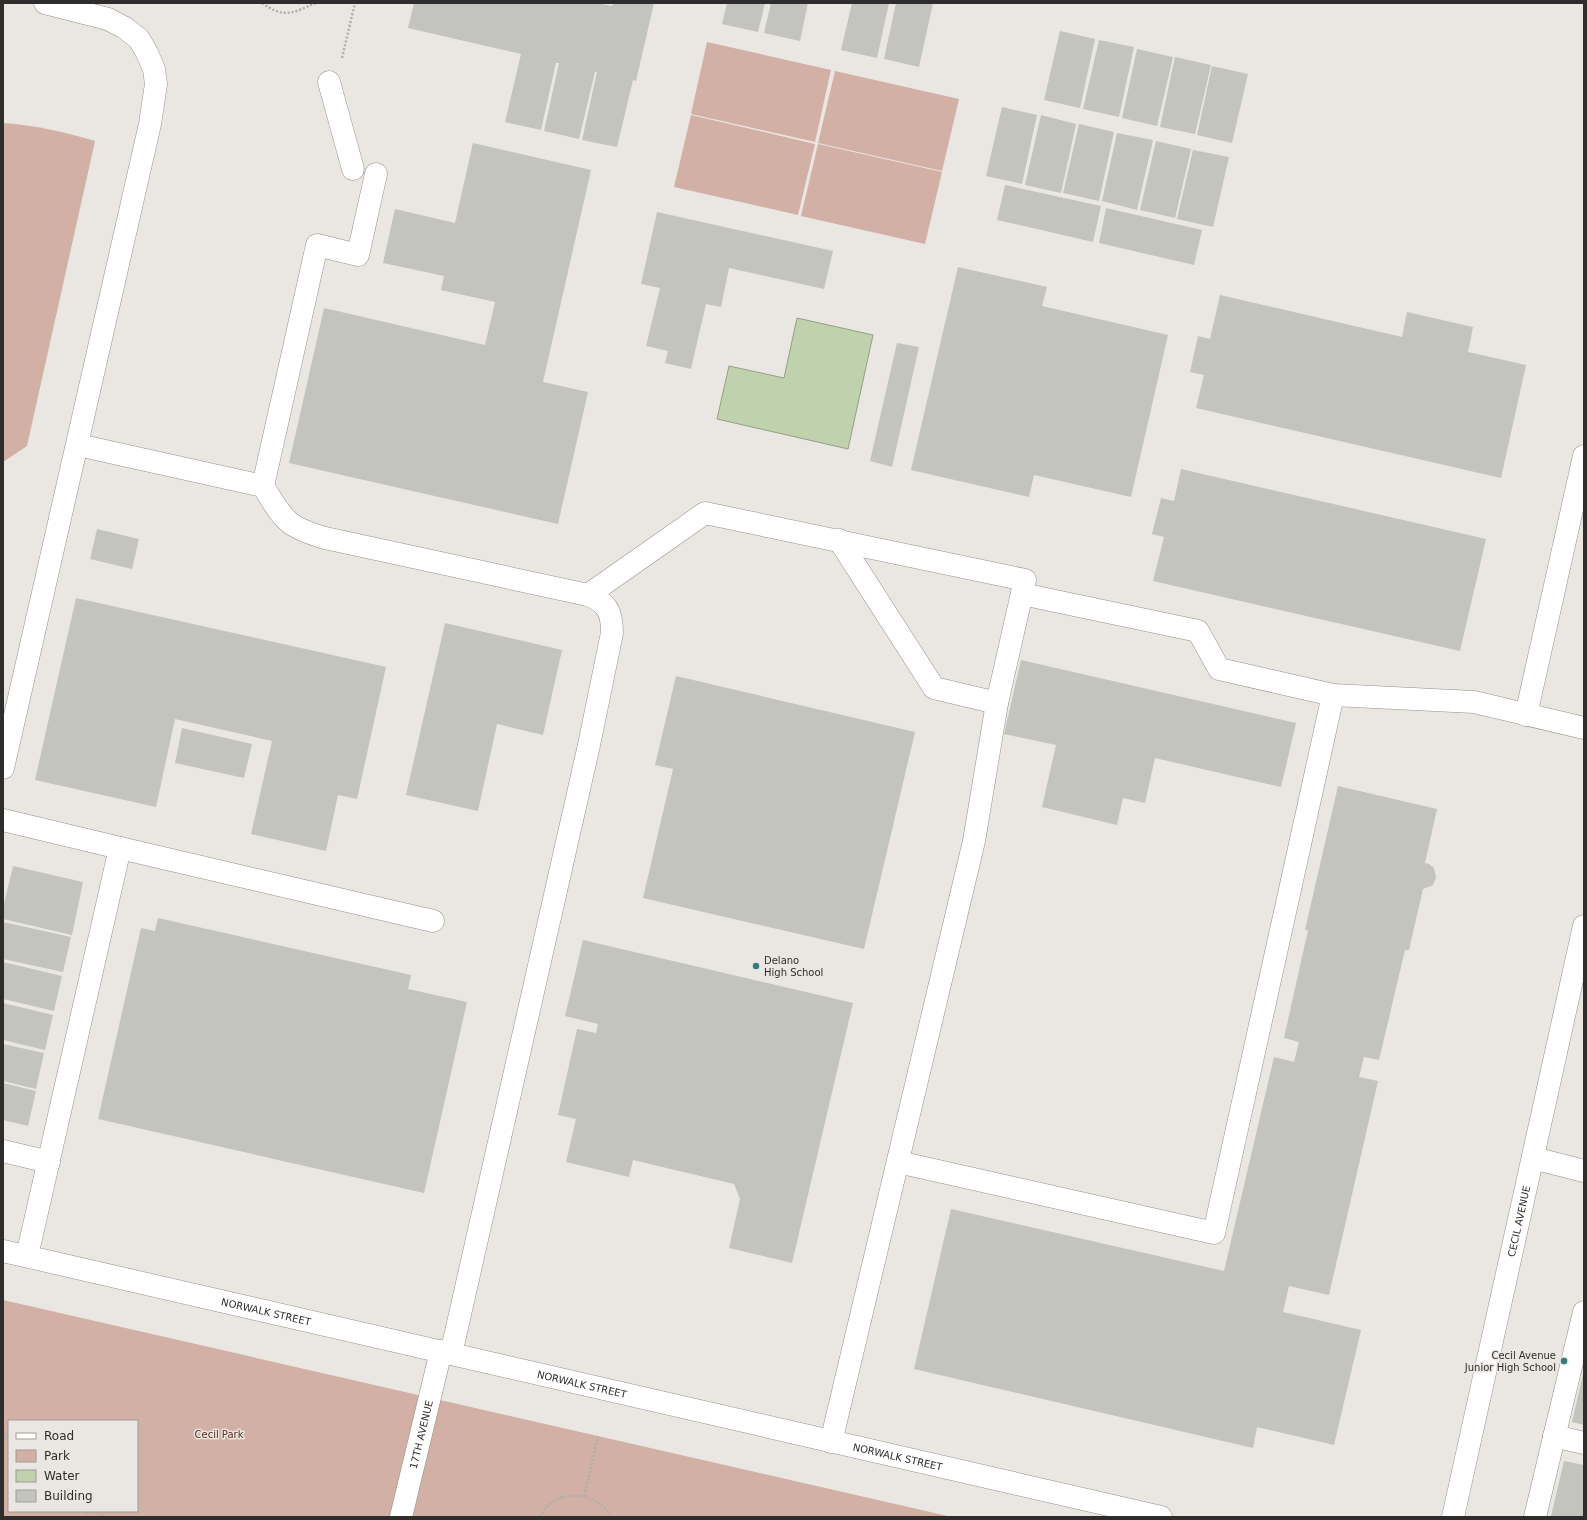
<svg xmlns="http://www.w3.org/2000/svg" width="1587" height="1520" font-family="'DejaVu Sans',sans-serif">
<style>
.green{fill:#d2b0a6;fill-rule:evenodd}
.water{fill:#bfd2ad;stroke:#94a086}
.building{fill:#c4c4be}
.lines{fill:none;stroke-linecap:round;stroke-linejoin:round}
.minor-casing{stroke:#95928d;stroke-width:23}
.major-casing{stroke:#95928d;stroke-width:23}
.path{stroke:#b1aeaa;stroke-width:2.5;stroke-dasharray:2 2;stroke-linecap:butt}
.minor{stroke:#fff;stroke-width:22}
.major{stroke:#fff;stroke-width:22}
.poi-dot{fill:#327c7f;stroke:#eae6e1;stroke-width:1.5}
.labels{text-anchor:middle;stroke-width:3;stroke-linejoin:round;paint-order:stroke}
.poi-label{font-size:10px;fill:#2f2d2b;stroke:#eae6e1;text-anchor:start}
.street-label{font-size:10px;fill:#2f2d2b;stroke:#eae6e1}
.park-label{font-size:10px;fill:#622b1b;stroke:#eae6e1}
</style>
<rect width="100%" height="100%" fill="#eae6e1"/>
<g class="green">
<path d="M707,42L831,70L815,142L691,114Z"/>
<path d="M835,71L959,99L942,171L818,143Z"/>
<path d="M691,115L815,144L798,215L674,187Z"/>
<path d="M3,123C35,125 65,132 95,141L27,446L3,462Z"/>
<path d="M818,144L942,172L925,244L801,216Z"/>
<path d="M3,1300L952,1517H3ZM9,1421H137V1511H9Z"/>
</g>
<path class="water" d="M797,318L873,335L848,449L717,419L729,366L784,378Z"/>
<g class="building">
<path d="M414,3H598L612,6L613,3H654L636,81L633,80L617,147L582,140L597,72H595L579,139L544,131L559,63H556L541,130L505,122L521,54L408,28Z"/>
<path d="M727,3H765L758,32L722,24Z"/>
<path d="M771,3H808L800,41L764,33Z"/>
<path d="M852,3H889L877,58L841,50Z"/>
<path d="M896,3H933L919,67L884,59Z"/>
<path d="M1060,31L1095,39L1080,108L1044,100Z"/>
<path d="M1099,40L1134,47L1119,117L1083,109Z"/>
<path d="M1137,49L1173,57L1157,126L1122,118Z"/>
<path d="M1175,57L1211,65L1195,134L1160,127Z"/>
<path d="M1212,66L1248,74L1232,143L1197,135Z"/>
<path d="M1002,107L1037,115L1022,184L986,176Z"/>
<path d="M1041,115L1076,124L1061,193L1025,185Z"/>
<path d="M1079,124L1114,132L1099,201L1063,193Z"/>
<path d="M1117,133L1153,140L1137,210L1102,201Z"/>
<path d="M1156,141L1191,149L1175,218L1140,210Z"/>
<path d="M473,143L591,170L543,382L588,392L558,524L289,463L324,308L485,345L495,302L441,290L444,276L383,263L395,209L455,223Z"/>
<path d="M1193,150L1229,157L1213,227L1177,219Z"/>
<path d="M1005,185L1101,206L1093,242L997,220Z"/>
<path d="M1106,208L1202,230L1194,265L1099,243Z"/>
<path d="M657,212L833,251L824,289L729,268L721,307L706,304L691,369L665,363L668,351L646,346L660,288L641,284Z"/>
<path d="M958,267L1047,287L1042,306L1168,335L1131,497L1034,475L1029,497L911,470Z"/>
<path d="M1220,295L1402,337L1407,312L1473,327L1468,352L1526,365L1501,478L1196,408L1204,375L1190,372L1198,336L1210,339Z"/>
<path d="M897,343L919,347L892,467L870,461Z"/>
<path d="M1181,469L1486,539L1460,651L1153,581L1164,537L1152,534L1161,498L1174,501Z"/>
<path d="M97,529L139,539L132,569L90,559Z"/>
<path d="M76,598L386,667L357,799L338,795L326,851L251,834L272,741L175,719L156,807L35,780Z"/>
<path d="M445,623L562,650L543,735L497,724L478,811L406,795Z"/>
<path d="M1021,660L1296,723L1281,787L1155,758L1145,803L1123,798L1117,825L1042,807L1056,745L1004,734Z"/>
<path d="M676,676L915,732L864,949L643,898L673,769L655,765Z"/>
<path d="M182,728L252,744L244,778L175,763Z"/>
<path d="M1338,786L1437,809L1425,863L1429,864L1434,868L1436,878L1433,885L1423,889L1409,950H1405L1379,1060L1364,1057L1359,1077L1378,1081L1329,1295L1289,1286L1283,1312L1361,1330L1334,1445L1257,1427L1253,1448L914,1369L951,1209L1224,1271L1274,1057L1294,1062L1299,1042L1284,1038L1308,930H1305Z"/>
<path d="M13,866L83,882L72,935L3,919V908Z"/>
<path d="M158,918L411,975L408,989L467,1002L424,1193L98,1119L141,928L155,931Z"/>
<path d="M3,922L71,937L63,972L3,959Z"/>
<path d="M583,940L853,1003L792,1263L729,1248L740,1199L734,1184L633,1160L629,1177L566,1162L576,1119L558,1115L577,1029L596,1033L598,1024L565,1016Z"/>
<path d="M3,962L62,976L54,1011L3,999Z"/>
<path d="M3,1003L53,1015L45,1050L3,1040Z"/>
<path d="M3,1044L44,1053L36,1089L3,1081Z"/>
<path d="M3,1083L36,1091L28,1126L3,1120Z"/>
<path d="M1583,1374H1584V1425L1572,1422Z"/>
<path d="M1564,1461L1584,1465V1517L1551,1516Z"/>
</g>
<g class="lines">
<defs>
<g id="minor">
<path d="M329,82L353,169"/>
<path d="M78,445L263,486C284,520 285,526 325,538L588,595L705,513L1025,580L997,703L974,841L831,1442"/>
<path d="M263,486L317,245L358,255L376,174"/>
<path d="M839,540L934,688L997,703"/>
<path d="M1022,594L1198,631L1219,669L1333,695L1474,702L1584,728"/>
<path d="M1526,715L1584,456"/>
<path d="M3,768L150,124L156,84L154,69L147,53L139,39L125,28L108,19L45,3"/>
<path d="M3,820L120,848L27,1256"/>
<path d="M120,848L433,921"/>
<path d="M3,1151L49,1162"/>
<path d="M1533,1158L1584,1171"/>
<path d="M898,1162L1214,1233L1333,695"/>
<path id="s1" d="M3,1251L1161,1517"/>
<path d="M451,1354L589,745L612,633C612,611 607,603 588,595"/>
<path d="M1554,1436L1584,1443"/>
<path id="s2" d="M401,1517L441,1351"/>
<path d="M1535,1517L1584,1312"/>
</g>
<g id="major">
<path id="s3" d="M1453,1517L1584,926"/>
</g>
</defs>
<use href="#minor" class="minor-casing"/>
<use href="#major" class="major-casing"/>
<g class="path">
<path d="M262,3C285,19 292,13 316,3"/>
<path d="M342,58L355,3"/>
<path d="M3,1433L9,1437"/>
<path d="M3,1438L9,1439"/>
<path d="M584,1496L598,1437"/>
<path d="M95,1511L104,1517"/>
<path d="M85,1517L88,1511"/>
<path d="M540,1517C553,1487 597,1490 611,1517"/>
</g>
<use href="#minor" class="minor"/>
<use href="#major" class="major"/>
</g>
<g class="poi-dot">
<circle cx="756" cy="966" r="4"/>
<circle cx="1564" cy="1361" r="4"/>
</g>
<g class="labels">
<g class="poi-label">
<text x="764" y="964">Delano<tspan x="764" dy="12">High School</tspan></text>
<text x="1556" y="1359" text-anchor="end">Cecil Avenue<tspan x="1556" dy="12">Junior High School</tspan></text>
</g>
<g class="street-label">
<text dy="4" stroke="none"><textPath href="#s3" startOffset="303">CECIL AVENUE</textPath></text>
<text dy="4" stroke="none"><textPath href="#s1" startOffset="270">NORWALK STREET</textPath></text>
<text dy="4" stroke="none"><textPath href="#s1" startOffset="594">NORWALK STREET</textPath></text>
<text dy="4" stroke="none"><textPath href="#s2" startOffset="85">17TH AVENUE</textPath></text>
<text dy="4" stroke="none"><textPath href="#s1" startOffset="918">NORWALK STREET</textPath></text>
</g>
<g class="park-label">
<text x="219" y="1438">Cecil Park</text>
</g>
</g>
<rect width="1587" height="1520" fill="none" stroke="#2f2d2b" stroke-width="8"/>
<rect x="8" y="1420" width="130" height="92" fill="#eae6e1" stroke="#9f9c98"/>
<rect x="16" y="1433" width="20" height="6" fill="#ffffff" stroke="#9f9c98"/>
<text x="44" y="1440" font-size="12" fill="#2f2d2b">Road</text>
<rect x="16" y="1450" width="20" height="12" fill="#d2b0a6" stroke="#9f9c98"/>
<text x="44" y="1460" font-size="12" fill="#2f2d2b">Park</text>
<rect x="16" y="1470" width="20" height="12" fill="#bfd2ad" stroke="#9f9c98"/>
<text x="44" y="1480" font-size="12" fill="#2f2d2b">Water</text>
<rect x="16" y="1490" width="20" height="12" fill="#c4c4be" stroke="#9f9c98"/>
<text x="44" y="1500" font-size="12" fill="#2f2d2b">Building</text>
</svg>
